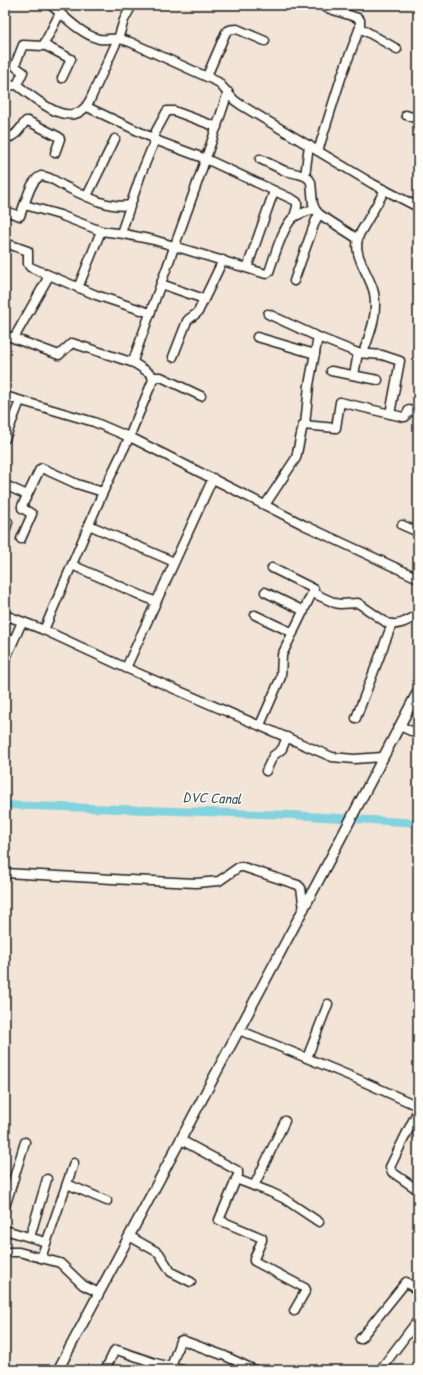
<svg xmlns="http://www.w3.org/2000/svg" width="423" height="1375" font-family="'Patrick Hand',sans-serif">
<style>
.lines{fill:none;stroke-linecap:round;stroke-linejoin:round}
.canal{stroke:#83d3df;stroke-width:8}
.minor-casing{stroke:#1c1c1c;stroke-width:11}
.tertiary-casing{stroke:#1c1c1c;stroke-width:12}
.minor{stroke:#fdfcf7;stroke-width:8}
.tertiary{stroke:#fdfcf7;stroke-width:9}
.labels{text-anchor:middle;stroke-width:3;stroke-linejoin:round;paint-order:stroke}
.water-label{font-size:15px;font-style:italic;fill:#405c60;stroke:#fdfcf7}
</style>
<rect width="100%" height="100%" fill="#f3e4d8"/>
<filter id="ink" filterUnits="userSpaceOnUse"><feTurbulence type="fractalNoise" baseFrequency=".025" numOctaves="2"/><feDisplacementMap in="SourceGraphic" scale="8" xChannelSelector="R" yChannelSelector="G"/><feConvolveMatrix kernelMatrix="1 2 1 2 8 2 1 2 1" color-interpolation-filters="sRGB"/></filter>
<g filter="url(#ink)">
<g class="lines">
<path class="canal" d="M5,805L292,815L418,823"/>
<defs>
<g id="minor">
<path d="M51,5C65,17 81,34 99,39C106,40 111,38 118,39C122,39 126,41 130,42L218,82L234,100L241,105L373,184L418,207"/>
<path d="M321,5L327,8L358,18L360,20V27L362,29L397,49"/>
<path d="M44,45L71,59L62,78"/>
<path d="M207,76L226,32C230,29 232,29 237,29L265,41"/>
<path d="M17,85L23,72L16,67L15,65L23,45L43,46L60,13"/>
<path d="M6,88L13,85H17C36,99 73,134 90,100L118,39L124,20L132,5"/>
<path d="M87,107L157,140"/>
<path d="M406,115L418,119"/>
<path d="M5,137C14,140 20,128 26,121H28L59,137L60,139L55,153"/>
<path d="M154,141L155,133L167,111H174L217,127"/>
<path d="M318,151L341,78L360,27"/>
<path d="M260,159L285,171L298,174L305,176L309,179L311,182L313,204L315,209L319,214L358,239"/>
<path d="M305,176L309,145"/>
<path d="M87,196L115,139"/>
<path d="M24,205C28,196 31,180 41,176C49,176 57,182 64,186C83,195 108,209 130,205"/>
<path d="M5,211L20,216L24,205H25L60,215L101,231L124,234L154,240L266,274L269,272C274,258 283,225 294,217C300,213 308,211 315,209"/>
<path d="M121,233L141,174L155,140L206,159L294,200L297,202V207L294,217"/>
<path d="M5,244L11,245L28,251V264L30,267L96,295L150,313"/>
<path d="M247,268L274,191"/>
<path d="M294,281L315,222L319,214"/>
<path d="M161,284L204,299"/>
<path d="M78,288L101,231"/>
<path d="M268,314L318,337L358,353L382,355L400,361L390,414"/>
<path d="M5,335L59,355L72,343L134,363L151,374L153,380L132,430L131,434L132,438L304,525L418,578"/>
<path d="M257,337L315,354"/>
<path d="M14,338L49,276"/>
<path d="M363,353C370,334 378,315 374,293C370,274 351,255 359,235L385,190"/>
<path d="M173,357L187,321C190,317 195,316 198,312L223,260"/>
<path d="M134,363L133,361C165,271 199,183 228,92"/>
<path d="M331,371L378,380"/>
<path d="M354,375L358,353"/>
<path d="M153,377H161L201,396"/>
<path d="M5,396L94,422L129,437"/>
<path d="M305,425L309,385L318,337"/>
<path d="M5,439L20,401"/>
<path d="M5,485L27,495"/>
<path d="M265,505L296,458L303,425L336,428L340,402L403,417H405L409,410L418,413"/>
<path d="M89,525L174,562"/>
<path d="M402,525L418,532"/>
<path d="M5,532L8,522"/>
<path d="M21,539L32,514L22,508V506L40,469L42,468L77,484L103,492"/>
<path d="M72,565L156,602"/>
<path d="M265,592L304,611"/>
<path d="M313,593L335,603L340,604L358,603L387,623C399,627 408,620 418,615"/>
<path d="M5,615L44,630L126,668L332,757L354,759L383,757"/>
<path d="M255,615L293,633"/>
<path d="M44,630L103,492L131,434"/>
<path d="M5,660L22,622"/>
<path d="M126,668L213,478"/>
<path d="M356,718L392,624"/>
<path d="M260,725L281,677L282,655L314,589L272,568"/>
<path d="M400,726L411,731H418"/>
<path d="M266,771L273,756L282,749L287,737"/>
<path d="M5,873L130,880L196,883L219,881L239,867H243L298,885L301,888L304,909"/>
<path d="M239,1030L355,1078L418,1106"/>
<path d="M307,1058L328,1004"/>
<path d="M418,1110L390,1167L392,1172L418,1190"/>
<path d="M181,1140L238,1171V1175L219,1220L262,1238V1240L254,1259V1261L305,1288L306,1290L294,1311"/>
<path d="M236,1179L270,1192L283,1198L319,1222"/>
<path d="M67,1184L107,1201"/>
<path d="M254,1186L285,1121"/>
<path d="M5,1207L25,1142"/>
<path d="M5,1230L46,1242"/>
<path d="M129,1236L159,1253L171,1272L191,1282"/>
<path d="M30,1237L47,1179"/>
<path d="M5,1252H19L60,1263L83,1285L99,1293"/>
<path d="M41,1258L74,1163"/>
<path d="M418,1281L413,1287L418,1292"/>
<path d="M360,1339L406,1282L413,1287"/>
<path d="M171,1367L180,1341L182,1340L225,1356L255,1370"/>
<path d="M105,1370L115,1350H117L155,1363L183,1370"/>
<path d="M380,1370L418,1320"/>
</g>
<path id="tertiary" d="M58,1370L322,874L418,691"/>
</defs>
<use href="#minor" class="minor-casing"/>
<use href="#tertiary" class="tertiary-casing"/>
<use href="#minor" class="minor"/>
<use href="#tertiary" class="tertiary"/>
</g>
</g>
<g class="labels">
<g class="water-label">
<text transform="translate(212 798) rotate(2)" y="5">DVC Canal</text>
</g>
</g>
<rect width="423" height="1375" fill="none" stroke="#fdfcf7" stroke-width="20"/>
<rect x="10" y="10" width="403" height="1355" fill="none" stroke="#1c1c1c" stroke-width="1.5" filter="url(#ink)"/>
</svg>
